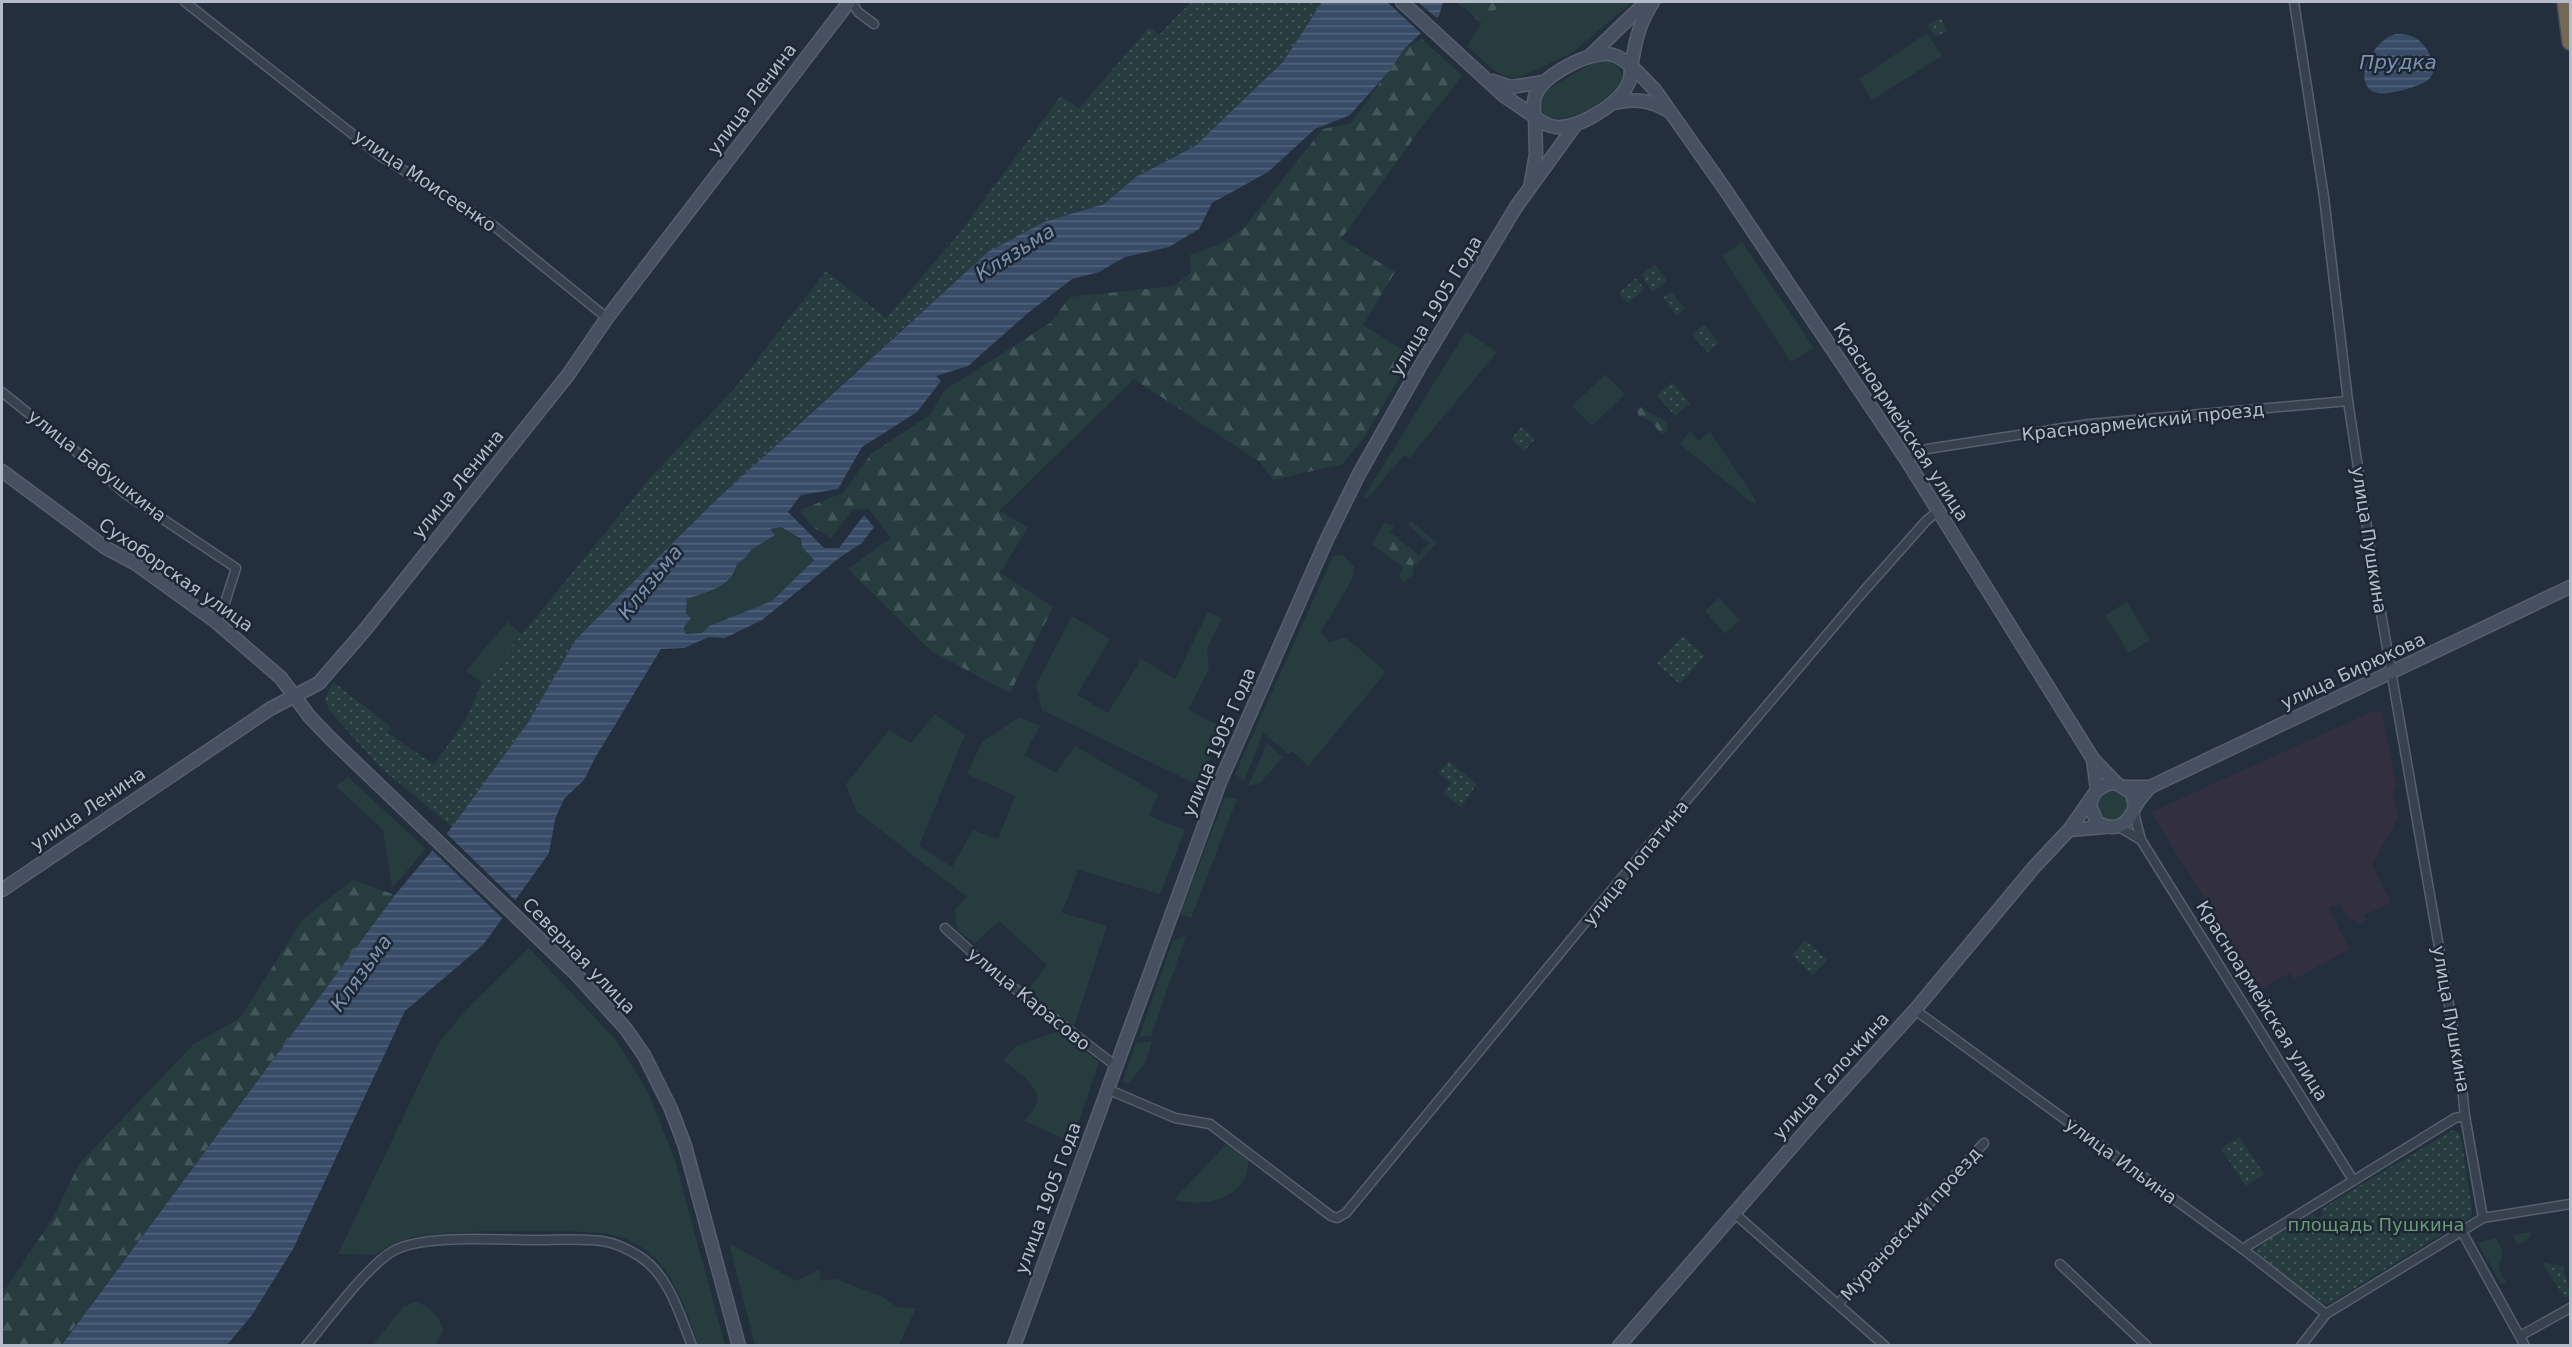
<svg xmlns="http://www.w3.org/2000/svg" width="2572" height="1347" font-family="'DejaVu Sans',sans-serif">
<style>
.medical{fill:#32303f}
.grass{fill:#263c3f}
.forest{fill:url(#forest-firs)}
.park{fill:url(#park-dots)}
.water{fill:url(#water-rules);fill-rule:evenodd}
.pier{fill:#242f3e}
.lines{fill:none;stroke-linecap:round;stroke-linejoin:round}
.street-casing{stroke:#565f6c;stroke-width:11}
.secondary-casing{stroke:#565f6c;stroke-width:15}
.highway-casing{stroke:#434c59;stroke-width:18}
.street{stroke:#38414e;stroke-width:8}
.secondary{stroke:#465061;stroke-width:12}
.highway{stroke:#746855;stroke-width:15}
.labels{text-anchor:middle;stroke-width:5;stroke-linejoin:round;paint-order:stroke}
.street-label{font-size:18px;fill:#b4bcc9;stroke:#1d2633}
.park-label{font-size:18px;fill:#6b9a76;stroke:#1d2633}
.water-label{font-size:20px;font-style:italic;fill:#7c92b1;stroke:#1d2633}
</style>
<defs>
<pattern id="forest-firs" width="22" height="20" patternUnits="userSpaceOnUse" patternTransform="scale(1.5)"><rect width="22" height="20" fill="#263c3f"/><path d="M5 1l3.5 6h-7zM16 11l3.5 6h-7z" fill="#435659"/></pattern>
<pattern id="park-dots" width="8" height="8" patternUnits="userSpaceOnUse" patternTransform="scale(1.5)"><rect width="8" height="8" fill="#263c3f"/><path d="M2 2h.1M6 6h.1" fill="none" stroke="#435659" stroke-width="1.8" stroke-linecap="round"/></pattern>
<pattern id="water-rules" width="6" height="5" patternUnits="userSpaceOnUse" patternTransform="scale(1.5)"><rect width="6" height="5" fill="#394c67"/><path d="M0 2.5h6" fill="none" stroke="#53647b"/></pattern>
</defs>
<rect width="100%" height="100%" fill="#242f3e"/>
<path class="medical" d="M2374,711L2382,713L2396,785L2393,792L2398,818L2372,864L2391,903L2364,915L2366,920L2358,924L2356,919L2350,922L2341,903L2329,908L2349,949L2295,979L2290,973L2260,989L2151,812Z"/>
<g class="grass">
<path d="M1504,2H1632L1572,53L1518,78C1496,78 1483,59 1467,46L1481,23Z"/>
<path d="M1927,33L1942,56L1872,100L1859,79Z"/>
<path d="M1605,59L1615,62L1623,76C1620,96 1553,137 1542,110C1539,103 1541,97 1544,91L1597,61Z"/>
<path d="M1742,242L1814,348L1791,362L1722,256Z"/>
<path d="M1466,331L1497,352L1409,458L1404,455L1367,499L1364,497Z"/>
<path d="M1605,374L1625,394L1592,426L1572,406Z"/>
<path d="M1690,431L1699,441L1710,432L1756,500V504L1752,503L1680,444Z"/>
<path d="M1411,521L1437,543L1413,568V575L1403,582L1399,577L1403,567L1372,544L1384,523L1394,526L1390,532L1419,555L1429,543L1408,525Z"/>
<path d="M781,527L801,540L802,547L814,559L773,601L709,626L702,633L685,634L684,627L691,618L686,614L687,599L710,592L735,574L737,564L745,558L752,549L774,535L769,529Z"/>
<path d="M1343,555L1354,567L1352,579L1321,632L1329,643L1345,637L1386,672L1308,766L1292,751L1289,754L1263,733L1244,782L1235,774L1333,556Z"/>
<path d="M1719,598L1740,620L1725,634L1705,611Z"/>
<path d="M2127,602L2150,640L2129,653L2105,615Z"/>
<path d="M1208,612L1222,618L1207,648L1209,669L1188,710L1224,728L1198,785L1042,710L1036,685L1072,616L1110,639L1077,695L1108,713L1141,659L1175,679Z"/>
<path d="M507,622L522,634L482,683L466,671Z"/>
<path d="M935,714L965,735L919,846L952,867L973,830L998,839L1015,796L967,774L982,742L1019,717L1040,726L1024,755L1056,773L1075,746L1158,794L1149,816L1185,830L1160,894L1078,870L1062,913L1107,926L1073,1029L1028,990L1047,965L999,921L975,943L957,930L955,909L967,897L856,811L846,784L889,730L911,743Z"/>
<path d="M1267,744L1283,757L1260,783L1248,786Z"/>
<path d="M348,777L426,849L392,888L383,830L336,786Z"/>
<circle cx="2113" cy="805" r="15"/>
<path d="M1225,797L1237,799L1191,918L1180,914Z"/>
<path d="M1186,936L1151,1036L1139,1037L1173,940Z"/>
<path d="M529,948L616,1040L648,1092L675,1161L725,1345H698L684,1305L670,1277L657,1260L645,1249L624,1238L604,1233L564,1231H490L420,1235L394,1243L375,1255L338,1254L439,1042L471,1005Z"/>
<path d="M1059,1031L1099,1062L1080,1119L1063,1138L1024,1121C1028,1116 1034,1111 1036,1105C1044,1088 1014,1069 1003,1060L1016,1046Z"/>
<path d="M1152,1041L1145,1064L1127,1084L1123,1080L1136,1043Z"/>
<path d="M1228,1142L1249,1157C1248,1163 1248,1172 1246,1176C1232,1203 1200,1206 1174,1200Z"/>
<path d="M2530,1232V1237L2520,1244L2516,1243L2513,1235Z"/>
<path d="M2496,1238L2503,1252C2499,1271 2495,1264 2507,1284H2501L2478,1243Z"/>
<path d="M729,1243L796,1281L819,1270L821,1281L836,1279L883,1297L897,1307L916,1308L899,1345H755Z"/>
<path d="M415,1302C430,1306 440,1316 443,1331L435,1345H373L403,1307Z"/>
</g>
<g class="forest">
<path d="M1458,2H1504L1481,23Z"/>
<path d="M1422,39L1462,76L1418,132L1341,239L1395,272L1363,325L1412,356L1365,436L1343,464L1273,480L1260,462L1134,379L999,511L1028,527L1000,573L1053,607L1010,693L931,651L848,569L891,538L869,509L852,510L831,538L811,526L800,510L843,493L871,454L930,415L945,390L1050,323L1070,297L1173,286L1191,273L1190,255L1222,243L1244,228L1323,129L1351,123L1404,49Z"/>
<path d="M1640,407L1667,422L1668,431L1662,435L1651,421L1639,416L1636,410Z"/>
<path d="M1387,535L1395,543H1400L1404,548V555L1408,558L1413,555L1419,556L1412,566C1398,562 1388,552 1384,537Z"/>
<path d="M353,880L395,895L61,1345H2V1294L53,1218L79,1164L193,1045L240,1018L303,919Z"/>
</g>
<g class="park">
<path d="M1191,2H1322L1283,62L1195,146L1136,177L1104,204L1044,222L911,321L715,501L576,639L529,721L452,827L381,768L330,711L325,700L333,682L391,727L387,732L434,765L466,719L482,683L650,478L735,388L826,271L886,318L958,235L1061,96L1079,109L1149,27L1159,35Z"/>
<path d="M1941,18L1947,31L1935,37L1928,24Z"/>
<path d="M1655,264L1667,281L1653,292L1641,275Z"/>
<path d="M1636,278L1644,289L1628,303L1619,293Z"/>
<path d="M1671,292L1685,309L1677,316L1663,298Z"/>
<path d="M1704,325L1719,343L1708,352L1692,335Z"/>
<path d="M1672,382L1690,403L1675,416L1657,395Z"/>
<path d="M1522,427L1535,439L1524,451L1511,439Z"/>
<path d="M1682,636L1705,656L1680,684L1657,664Z"/>
<path d="M1449,761L1477,784L1461,807L1443,793L1451,783L1438,773Z"/>
<path d="M1805,940L1827,960L1813,975L1792,955Z"/>
<path d="M2453,1130L2458,1132L2461,1138L2472,1211L2470,1217L2329,1304L2321,1303L2258,1256L2256,1251C2268,1233 2294,1222 2313,1214L2317,1218L2323,1215L2321,1209Z"/>
<path d="M2239,1137L2264,1174L2246,1186L2221,1149Z"/>
<path d="M2542,1263L2563,1266L2570,1295L2565,1298Z"/>
</g>
<g class="water">
<path d="M1322,2H1443L1439,16L1404,49L1390,70L1350,115L1315,129L1268,172L1212,203L1199,229L1169,247L1125,257L1099,272L1072,279L1028,313L968,366L936,376L941,381L917,412L862,447L838,489L801,495L788,512L824,548H839L864,515L874,527L862,543L839,558L762,620L725,638L709,637L684,648L661,649L595,758L584,780L564,799L555,819L549,853L483,945L405,1011L293,1249L252,1315L227,1345L61,1346L395,895L452,827L529,721L576,639L715,501L988,252L1044,222L1104,204L1136,177L1195,146L1283,62ZM781,527L801,539L802,547L814,560L772,601L709,626L702,633L685,634L684,627L691,618L686,613L687,599C707,592 732,587 737,564L745,558L752,549L775,535L770,529Z"/>
<path d="M2396,34C2402,34 2408,34 2414,37C2427,44 2444,72 2425,82C2415,87 2383,98 2372,91C2352,78 2375,39 2396,34Z"/>
</g>
<g class="pier">
<path d="M1387,2H1418L1439,20L1423,35Z"/>
<path d="M445,832L516,901L504,920L430,848Z"/>
</g>
<g class="lines">
<defs>
<g id="street">
<path d="M185,2L379,155L494,226L607,318"/>
<path d="M852,2L858,12L874,24"/>
<path d="M2294,2L2324,197L2348,401L2373,567L2460,1068L2465,1116L2483,1218"/>
<path d="M2,392L105,475L124,493L236,568L223,609L215,621"/>
<path d="M1906,459L1927,449L2089,424L2348,401"/>
<path d="M2134,813L2141,840L2353,1180"/>
<path d="M2119,827L2141,840"/>
<path d="M945,928L997,975L1116,1066"/>
<path d="M1915,1010L2244,1250L2326,1314"/>
<path d="M1107,1089L1175,1118L1210,1124L1331,1216L1337,1218L1346,1213L1658,834L1863,592L1926,521L1939,510"/>
<path d="M1734,1213L1885,1346"/>
<path d="M2461,1230L2525,1346"/>
<path d="M2244,1250L2249,1245L2455,1118L2465,1116"/>
<path d="M2060,1264L2147,1346"/>
<path d="M1838,1304L1984,1143"/>
<path d="M2520,1336L2570,1308"/>
<path d="M306,1346C327,1321 367,1266 393,1251C423,1234 497,1240 533,1240C555,1240 580,1238 602,1241C615,1243 628,1249 639,1256C669,1275 680,1315 692,1346"/>
<path d="M2301,1346L2326,1314L2483,1218L2570,1204"/>
</g>
<g id="secondary">
<path d="M1402,2L1503,95L1535,117L1536,154L1531,183"/>
<path d="M1653,2C1640,22 1636,38 1632,62C1630,69 1632,77 1628,84C1619,104 1578,129 1556,127C1548,126 1541,122 1535,117C1533,108 1533,98 1538,90C1549,72 1596,47 1616,56C1630,62 1644,79 1655,90L1724,188L1906,459L2093,759L2116,783L2132,793L2135,806"/>
<path d="M1591,55L1646,2"/>
<path d="M1493,81L1511,87L1544,82"/>
<path d="M1614,103C1636,98 1650,100 1669,111"/>
<path d="M2,471L106,548L136,564L215,621L281,678L309,716L330,738L576,974L626,1029L644,1055L671,1109L685,1146L739,1346"/>
<path d="M2093,759L2097,790"/>
<path d="M2125,787H2150L2570,587"/>
<path d="M2092,798L2090,806L2097,822C2115,833 2128,825 2135,807C2138,800 2145,793 2150,787"/>
<path d="M2069,830L2105,827"/>
<path d="M2,890L270,709L319,683L364,631L568,375L607,318L849,2"/>
<path d="M1014,1346L1220,782L1327,539L1359,474L1419,368L1516,207L1576,124"/>
<path d="M1619,1346L1817,1118L1915,1010L2035,866L2069,830L2097,790L2108,784L2116,783"/>
</g>
<path id="highway" d="M2565,2L2570,42"/>
</defs>
<use href="#street" class="street-casing"/>
<use href="#secondary" class="secondary-casing"/>
<use href="#highway" class="highway-casing"/>
<use href="#street" class="street"/>
<use href="#secondary" class="secondary"/>
<use href="#highway" class="highway"/>
</g>
<g class="labels">
<g class="street-label">
<text transform="translate(752 99) rotate(-53)" y="6">улица Ленина</text>
<text transform="translate(425 181) rotate(34)" y="6">улица Моисеенко</text>
<text transform="translate(1436 306) rotate(-59)" y="6">улица 1905 Года</text>
<text transform="translate(1901 422) rotate(57)" y="6">Красноармейская улица</text>
<text transform="translate(2143 422) rotate(-6)" y="6">Красноармейский проезд</text>
<text transform="translate(97 466) rotate(38)" y="6">улица Бабушкина</text>
<text transform="translate(458 484) rotate(-51)" y="6">улица Ленина</text>
<text transform="translate(2369 540) rotate(81)" y="6">улица Пушкина</text>
<text transform="translate(176 575) rotate(35)" y="6">Сухоборская улица</text>
<text transform="translate(2353 671) rotate(-25)" y="6">улица Бирюкова</text>
<text transform="translate(1219 742) rotate(-67)" y="6">улица 1905 Года</text>
<text transform="translate(88 809) rotate(-34)" y="6">улица Ленина</text>
<text transform="translate(1636 863) rotate(-51)" y="6">улица Лопатина</text>
<text transform="translate(579 956) rotate(46)" y="6">Северная улица</text>
<text transform="translate(1029 999) rotate(39)" y="6">улица Карасово</text>
<text transform="translate(2262 1001) rotate(58)" y="6">Красноармейская улица</text>
<text transform="translate(2451 1019) rotate(80)" y="6">улица Пушкина</text>
<text transform="translate(1831 1076) rotate(-48)" y="6">улица Галочкина</text>
<text transform="translate(2121 1161) rotate(36)" y="6">улица Ильина</text>
<text transform="translate(1048 1198) rotate(-70)" y="6">улица 1905 Года</text>
<text transform="translate(1911 1224) rotate(-48)" y="6">Мурановский проезд</text>
</g>
<g class="park-label">
<text x="2376" y="1231">площадь Пушкина</text>
</g>
<g class="water-label">
<text x="2398" y="69">Прудка</text>
<text transform="translate(1015 252) rotate(-32)" y="7">Клязьма</text>
<text transform="translate(650 582) rotate(-51)" y="7">Клязьма</text>
<text transform="translate(361 973) rotate(-54)" y="7">Клязьма</text>
</g>
</g>
<rect width="2572" height="1347" fill="none" stroke="#b4bcc9" stroke-width="6"/>
</svg>
